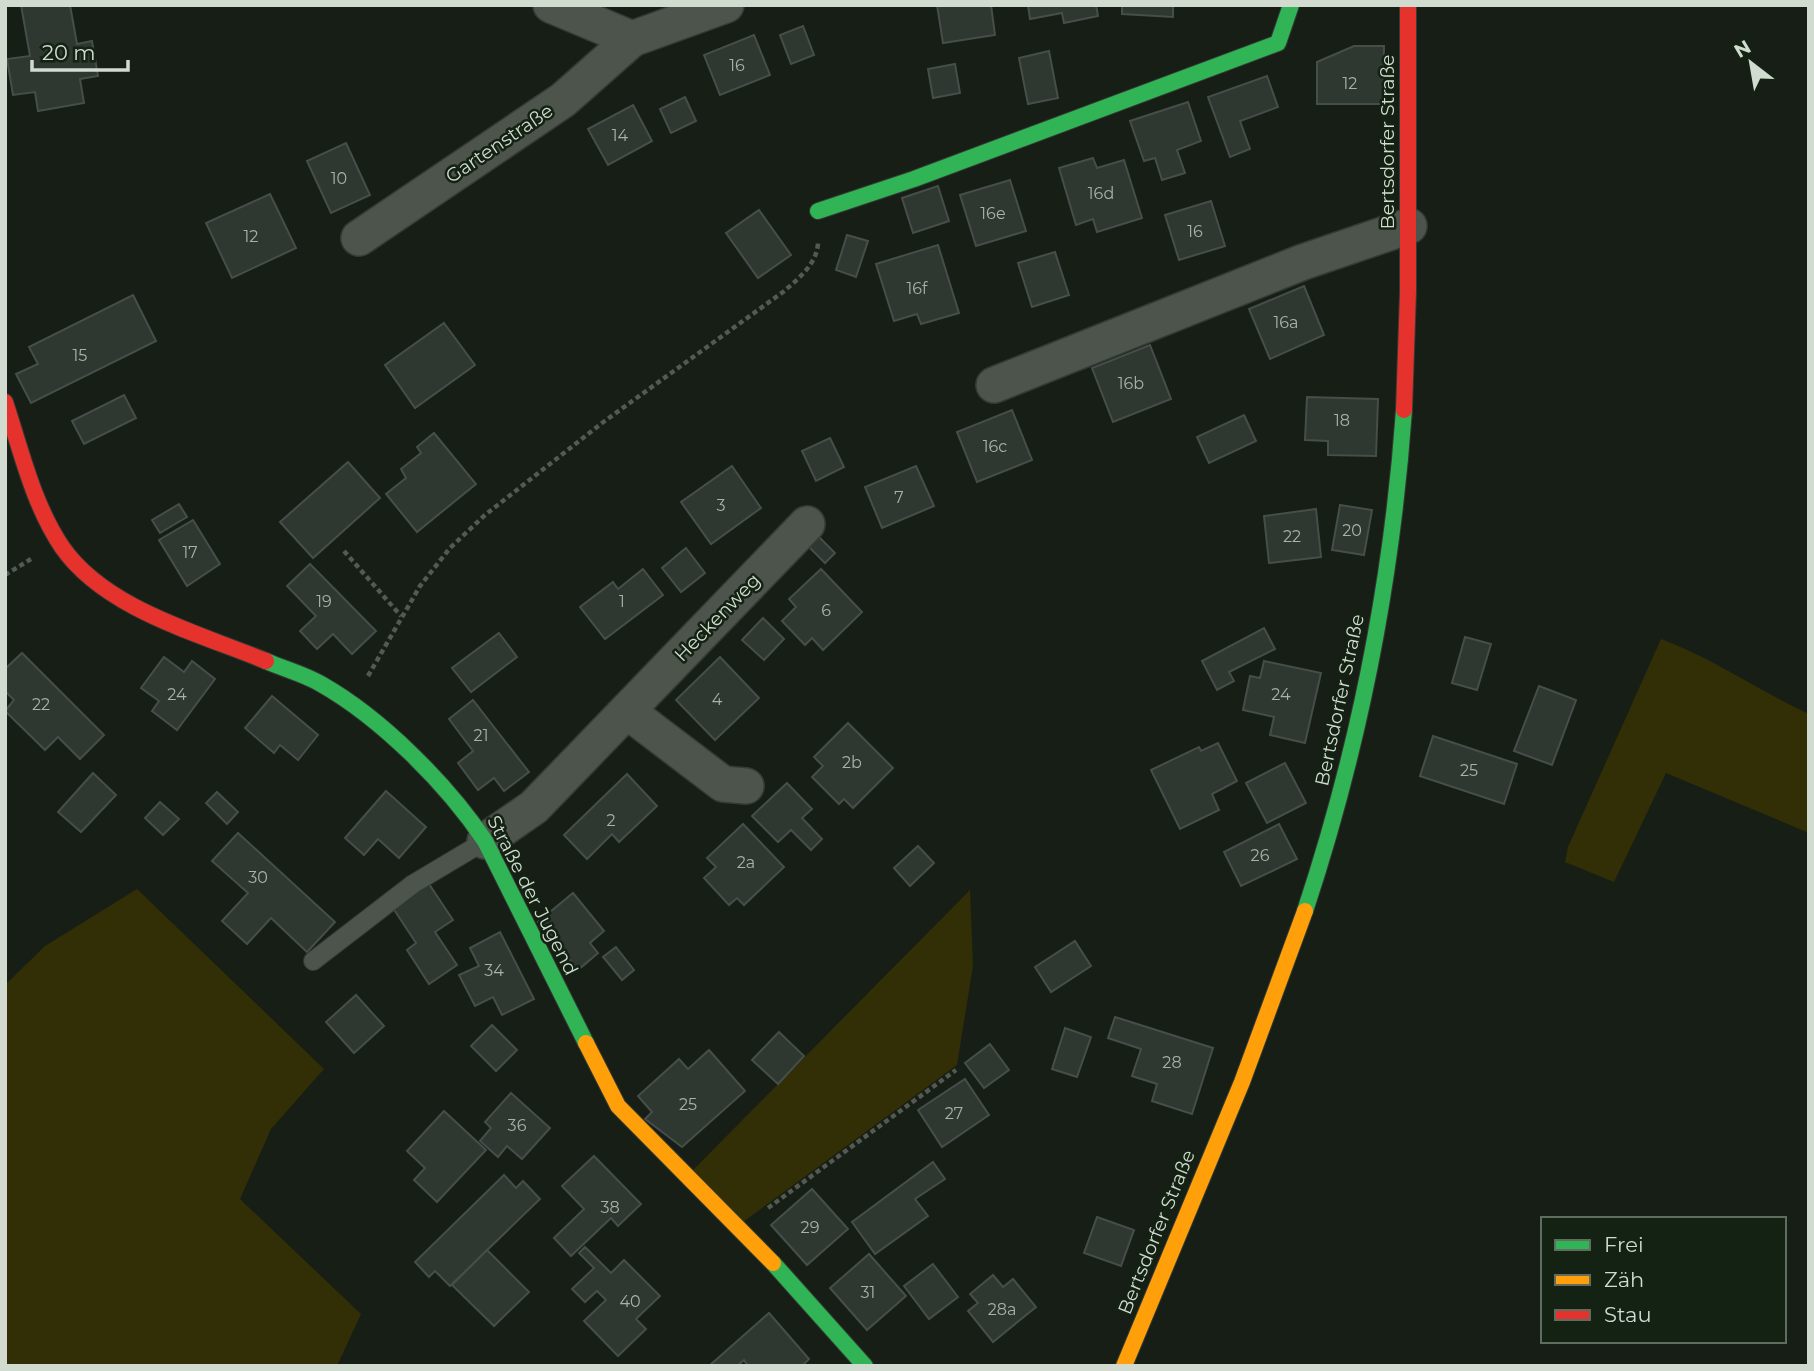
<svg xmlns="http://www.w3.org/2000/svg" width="1814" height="1371" font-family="Montserrat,sans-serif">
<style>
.green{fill:#322f06}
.building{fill:#2e3730;stroke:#454e48;stroke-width:2}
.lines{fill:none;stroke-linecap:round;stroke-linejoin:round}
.lane-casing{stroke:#343a34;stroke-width:20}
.street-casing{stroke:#343a34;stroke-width:38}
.fast-casing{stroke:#343a34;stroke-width:18}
.slow-casing{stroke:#343a34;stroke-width:18}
.jam-casing{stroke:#343a34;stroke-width:18}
.path{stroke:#535953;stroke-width:4.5;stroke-dasharray:5 3.5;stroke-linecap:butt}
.lane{stroke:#4d544c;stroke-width:18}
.street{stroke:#4d544c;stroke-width:35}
.fast{stroke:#30b455;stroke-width:16}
.slow{stroke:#ff9f0a;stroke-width:16}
.jam{stroke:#e5322d;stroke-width:16}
.labels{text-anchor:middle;stroke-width:5;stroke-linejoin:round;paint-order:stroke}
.number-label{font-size:16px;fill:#a8b2a8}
.street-label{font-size:19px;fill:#d1dbd0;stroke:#132212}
</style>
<rect width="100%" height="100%" fill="#161e16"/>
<g class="green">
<path d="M1661,639C1713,658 1759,691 1809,714V833L1666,773L1614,882L1565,862L1568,847Z"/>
<path d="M137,889L324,1069L271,1129L240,1199L361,1314L337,1366H5V985L45,946Z"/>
<path d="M970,890L973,966L957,1065L739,1225L689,1174Z"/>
</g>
<g class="building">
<path d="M21,5H70L77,44L92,41L98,76L80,79L84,103L38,111L35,92L13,95L7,59L30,56Z"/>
<path d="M937,5H991L995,35L943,43Z"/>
<path d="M1028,5H1096L1098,16L1064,23L1062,13L1030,19Z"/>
<path d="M1122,5H1173V17L1122,14Z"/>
<path d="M803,26L814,55L791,64L780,35Z"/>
<path d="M754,35L770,75L720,95L704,55Z"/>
<path d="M1354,46H1384L1383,104H1317V62Z"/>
<path d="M1049,51L1058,98L1028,104L1019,58Z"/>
<path d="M955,64L960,93L933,98L928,69Z"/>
<path d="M1267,76L1278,107L1240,121L1250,149L1230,157L1208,97Z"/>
<path d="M685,97L696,121L671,133L660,109Z"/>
<path d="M1188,102L1201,141L1177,150L1185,173L1162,180L1155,158L1144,161L1130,121Z"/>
<path d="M633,105L652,141L608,165L588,129Z"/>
<path d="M346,143L370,195L331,213L307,161Z"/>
<path d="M1093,158L1097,168L1124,160L1142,218L1097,232L1093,219L1076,225L1059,168Z"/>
<path d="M1010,180L1026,231L976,246L960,195Z"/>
<path d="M938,186L949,221L913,233L902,198Z"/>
<path d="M270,194L296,248L232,278L206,223Z"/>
<path d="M1211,201L1225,246L1179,260L1165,215Z"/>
<path d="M759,210L791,255L758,278L726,233Z"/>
<path d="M847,235L868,241L856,277L836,270Z"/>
<path d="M938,245L959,313L921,324L917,314L894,321L876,264Z"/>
<path d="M1055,252L1069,295L1032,307L1018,263Z"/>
<path d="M1304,286L1324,335L1270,359L1249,309Z"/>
<path d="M133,295L156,341L31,403L16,374L38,364L29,347Z"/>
<path d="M444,323L475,365L415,408L385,365Z"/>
<path d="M1150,345L1171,399L1113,422L1092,368Z"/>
<path d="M124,395L136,418L84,444L72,421Z"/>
<path d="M1307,397L1378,399L1376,456L1328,455V441L1305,440Z"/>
<path d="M1012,410L1032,460L977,482L957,432Z"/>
<path d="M1244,415L1256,441L1209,463L1197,437Z"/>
<path d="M434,433L476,484L417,532L386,494L406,478L401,469L421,453L417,447Z"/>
<path d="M830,438L844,467L816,481L802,451Z"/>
<path d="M348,462L380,498L313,558L280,522Z"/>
<path d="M732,466L761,508L711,544L681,502Z"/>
<path d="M916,466L934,506L882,528L865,487Z"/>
<path d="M179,504L187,517L160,533L152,520Z"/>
<path d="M1340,505L1372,510L1364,555L1332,550Z"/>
<path d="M1316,509L1321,557L1269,563L1264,516Z"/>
<path d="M193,520L220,564L187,586L159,540Z"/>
<path d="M818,536L835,553L825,563L808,546Z"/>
<path d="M686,548L705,573L681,592L662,568Z"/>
<path d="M310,564L376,631L352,654L333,634L317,649L300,631L316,616L287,586Z"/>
<path d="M643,569L663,595L605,639L580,607L613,582L618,589Z"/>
<path d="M821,569L862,612L823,650L812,638L805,645L782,621L796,607L789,599Z"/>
<path d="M763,618L784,639L764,660L742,640Z"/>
<path d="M1264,628L1275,649L1229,672L1234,681L1217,690L1202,661Z"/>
<path d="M499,633L517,657L471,692L452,668Z"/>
<path d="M1465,637L1491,644L1477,690L1452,683Z"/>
<path d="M22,653L104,735L80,759L58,737L45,750L5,711L14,700L5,691V669Z"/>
<path d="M164,657L184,672L192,661L215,679L177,730L152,711L159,701L141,688Z"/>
<path d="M720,657L759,698L715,740L676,700Z"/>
<path d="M1264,661L1321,673L1305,743L1270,735L1274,717L1243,710L1250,676L1260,678Z"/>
<path d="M1539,686L1576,700L1552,765L1514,751Z"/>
<path d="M272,696L318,735L298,760L280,745L274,753L245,728Z"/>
<path d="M473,700L529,772L504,791L494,778L478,790L458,763L473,751L449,719Z"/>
<path d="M848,723L893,768L853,808L844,799L839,804L812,777L823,766L814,757Z"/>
<path d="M1433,736L1517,764L1504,804L1420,776Z"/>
<path d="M1218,743L1237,781L1212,794L1219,810L1180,829L1151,770L1199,747L1201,751Z"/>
<path d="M1285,763L1306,803L1267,823L1246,783Z"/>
<path d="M93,773L116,795L81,832L58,812Z"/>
<path d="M627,774L657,806L619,842L612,834L587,859L564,835Z"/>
<path d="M787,783L812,809L802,818L822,839L811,850L791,830L778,842L752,816Z"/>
<path d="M386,791L426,827L399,858L378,839L364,855L345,838Z"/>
<path d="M217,792L238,812L227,824L206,803Z"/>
<path d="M160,802L179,819L163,835L145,818Z"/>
<path d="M743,824L784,867L744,905L737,898L729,905L704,878L716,867L707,858Z"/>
<path d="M1279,824L1297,859L1241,886L1224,852Z"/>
<path d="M238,833L335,922L307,952L271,918L247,944L222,921L248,893L212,861Z"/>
<path d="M918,846L934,863L910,886L894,868Z"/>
<path d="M429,884L453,920L435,932L457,965L429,984L407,950L416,943L393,908Z"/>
<path d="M573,893L604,931L590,943L598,953L578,970L538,922Z"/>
<path d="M500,932L534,999L502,1015L493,997L475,1006L459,975L479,966L470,948Z"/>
<path d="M1075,941L1091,966L1051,992L1035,967Z"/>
<path d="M616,947L634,970L622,980L603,957Z"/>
<path d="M356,995L384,1026L354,1053L326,1022Z"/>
<path d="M1115,1017L1213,1048L1192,1114L1152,1101L1157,1084L1132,1076L1141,1049L1108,1038Z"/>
<path d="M492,1025L517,1050L496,1071L471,1046Z"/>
<path d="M1065,1028L1091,1037L1077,1077L1052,1069Z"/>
<path d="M779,1032L804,1056L778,1084L752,1060Z"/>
<path d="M990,1044L1009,1070L984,1088L965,1063Z"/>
<path d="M709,1050L745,1091L682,1147L645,1119L652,1112L638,1096L679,1059L688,1069Z"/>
<path d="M965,1079L989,1115L942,1147L918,1110Z"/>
<path d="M511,1093L550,1128L522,1159L507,1146L498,1157L480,1141L491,1128L485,1122Z"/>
<path d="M444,1111L486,1150L437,1202L414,1180L425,1168L407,1151Z"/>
<path d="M594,1156L641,1204L618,1226L611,1218L571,1256L554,1238L584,1209L562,1186Z"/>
<path d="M933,1162L945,1179L915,1199L928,1216L875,1254L852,1222Z"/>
<path d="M504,1175L516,1188L523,1181L540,1199L450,1286L435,1271L429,1277L415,1262Z"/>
<path d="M812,1189L848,1229L807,1265L771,1225Z"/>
<path d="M1097,1217L1134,1230L1121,1266L1084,1253Z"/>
<path d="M585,1247L611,1273L624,1260L660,1296L636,1319L646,1329L618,1356L584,1321L606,1300L597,1291L585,1302L572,1289L594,1268L579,1253Z"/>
<path d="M487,1250L529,1292L494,1326L452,1285Z"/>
<path d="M869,1254L906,1296L867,1330L830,1288Z"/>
<path d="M933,1264L958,1297L929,1319L904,1286Z"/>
<path d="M993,1275L1003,1287L1013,1279L1036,1307L993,1342L968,1311L978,1303L970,1294Z"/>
<path d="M769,1313L809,1359L802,1366H748L744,1360L737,1366H709Z"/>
</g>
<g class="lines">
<defs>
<path id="lane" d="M313,961L413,884L485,841"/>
<g id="street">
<path d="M551,5L632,39"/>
<path d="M359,238L563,100L632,39L726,5"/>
<path d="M994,385L1303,262L1409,226"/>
<path d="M627,711L723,784L746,786"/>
<path d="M485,841L534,807L807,524"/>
</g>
<g id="fast">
<path d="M818,211L914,179L1278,43L1291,5"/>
<path d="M266,661C284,669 304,674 321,684C381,718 447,784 485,841L586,1043"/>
<path d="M1305,911C1359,748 1392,582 1404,410"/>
<path d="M773,1263L865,1366"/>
</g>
<g id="slow">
<path d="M586,1043L618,1106L773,1263"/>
<path d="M1124,1366L1242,1082L1305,911"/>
</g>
<g id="jam">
<path d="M5,402C21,450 33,504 62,547C105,609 198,633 266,661"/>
<path d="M1404,410L1408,292V5"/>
</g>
</defs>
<use href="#lane" class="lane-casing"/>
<use href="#street" class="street-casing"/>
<use href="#fast" class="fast-casing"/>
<use href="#slow" class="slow-casing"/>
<use href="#jam" class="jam-casing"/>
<g class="path">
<path d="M344,551L401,616"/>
<path d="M5,575L31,559"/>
<path d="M368,676L420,586L450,548L485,515L602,423L783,292C798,279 817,264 818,243"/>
<path d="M768,1208L956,1070"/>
</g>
<use href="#lane" class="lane"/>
<use href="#street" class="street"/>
<use href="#fast" class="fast"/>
<use href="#slow" class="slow"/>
<use href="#jam" class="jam"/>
</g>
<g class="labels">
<g class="number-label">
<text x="737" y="71">16</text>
<text x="1350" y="89">12</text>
<text x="620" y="141">14</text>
<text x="339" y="184">10</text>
<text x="1101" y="199">16d</text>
<text x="993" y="219">16e</text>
<text x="1195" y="237">16</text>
<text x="251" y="242">12</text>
<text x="917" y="294">16f</text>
<text x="1286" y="328">16a</text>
<text x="80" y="361">15</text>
<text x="1131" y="389">16b</text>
<text x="1342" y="426">18</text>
<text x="995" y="452">16c</text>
<text x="899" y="503">7</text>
<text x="721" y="511">3</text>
<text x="1352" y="536">20</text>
<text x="1292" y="542">22</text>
<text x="190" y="558">17</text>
<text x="324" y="607">19</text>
<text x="622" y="607">1</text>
<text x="826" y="616">6</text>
<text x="177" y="700">24</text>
<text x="1281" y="700">24</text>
<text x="717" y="705">4</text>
<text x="41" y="710">22</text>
<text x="481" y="741">21</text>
<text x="852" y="768">2b</text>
<text x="1469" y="776">25</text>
<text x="611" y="826">2</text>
<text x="1260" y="861">26</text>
<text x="746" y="868">2a</text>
<text x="258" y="883">30</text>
<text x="494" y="976">34</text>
<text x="1172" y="1068">28</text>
<text x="688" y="1110">25</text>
<text x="954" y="1119">27</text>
<text x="517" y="1131">36</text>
<text x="610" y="1213">38</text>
<text x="810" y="1233">29</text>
<text x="868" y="1298">31</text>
<text x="630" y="1307">40</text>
<text x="1002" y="1315">28a</text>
</g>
<g class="street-label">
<text transform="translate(1387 142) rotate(-90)" y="7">Bertsdorfer Straße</text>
<text transform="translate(499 143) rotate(-34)" y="7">Gartenstraße</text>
<text transform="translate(717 617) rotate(-46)" y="7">Heckenweg</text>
<text transform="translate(1339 700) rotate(-78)" y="7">Bertsdorfer Straße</text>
<text transform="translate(533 895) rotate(63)" y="7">Straße der Jugend</text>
<text transform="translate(1156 1232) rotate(-68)" y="7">Bertsdorfer Straße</text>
</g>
</g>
<rect width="1814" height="1371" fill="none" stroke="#d1dbd0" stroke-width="14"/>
<rect x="1541" y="1217" width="245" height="126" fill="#132212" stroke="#5f6c5e" stroke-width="2"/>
<rect x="1555" y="1240" width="35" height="10" fill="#30b455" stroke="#5f6c5e" stroke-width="2"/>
<text x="1604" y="1252" font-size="21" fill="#d1dbd0">Frei</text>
<rect x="1555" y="1275" width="35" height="10" fill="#ff9f0a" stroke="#5f6c5e" stroke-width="2"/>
<text x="1604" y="1287" font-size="21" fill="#d1dbd0">Zäh</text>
<rect x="1555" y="1310" width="35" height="10" fill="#e5322d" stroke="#5f6c5e" stroke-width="2"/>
<text x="1604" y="1322" font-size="21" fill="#d1dbd0">Stau</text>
<g transform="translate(1751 63) rotate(329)" stroke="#132212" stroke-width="5" paint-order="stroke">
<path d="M0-5L12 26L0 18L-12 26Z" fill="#d1dbd0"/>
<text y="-10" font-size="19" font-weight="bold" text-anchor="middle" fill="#d1dbd0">N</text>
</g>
<path d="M32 60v10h96v-10" fill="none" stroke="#d1dbd0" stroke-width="3.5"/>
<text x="42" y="60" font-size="21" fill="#d1dbd0" stroke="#132212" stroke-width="5" paint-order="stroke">20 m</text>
</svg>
